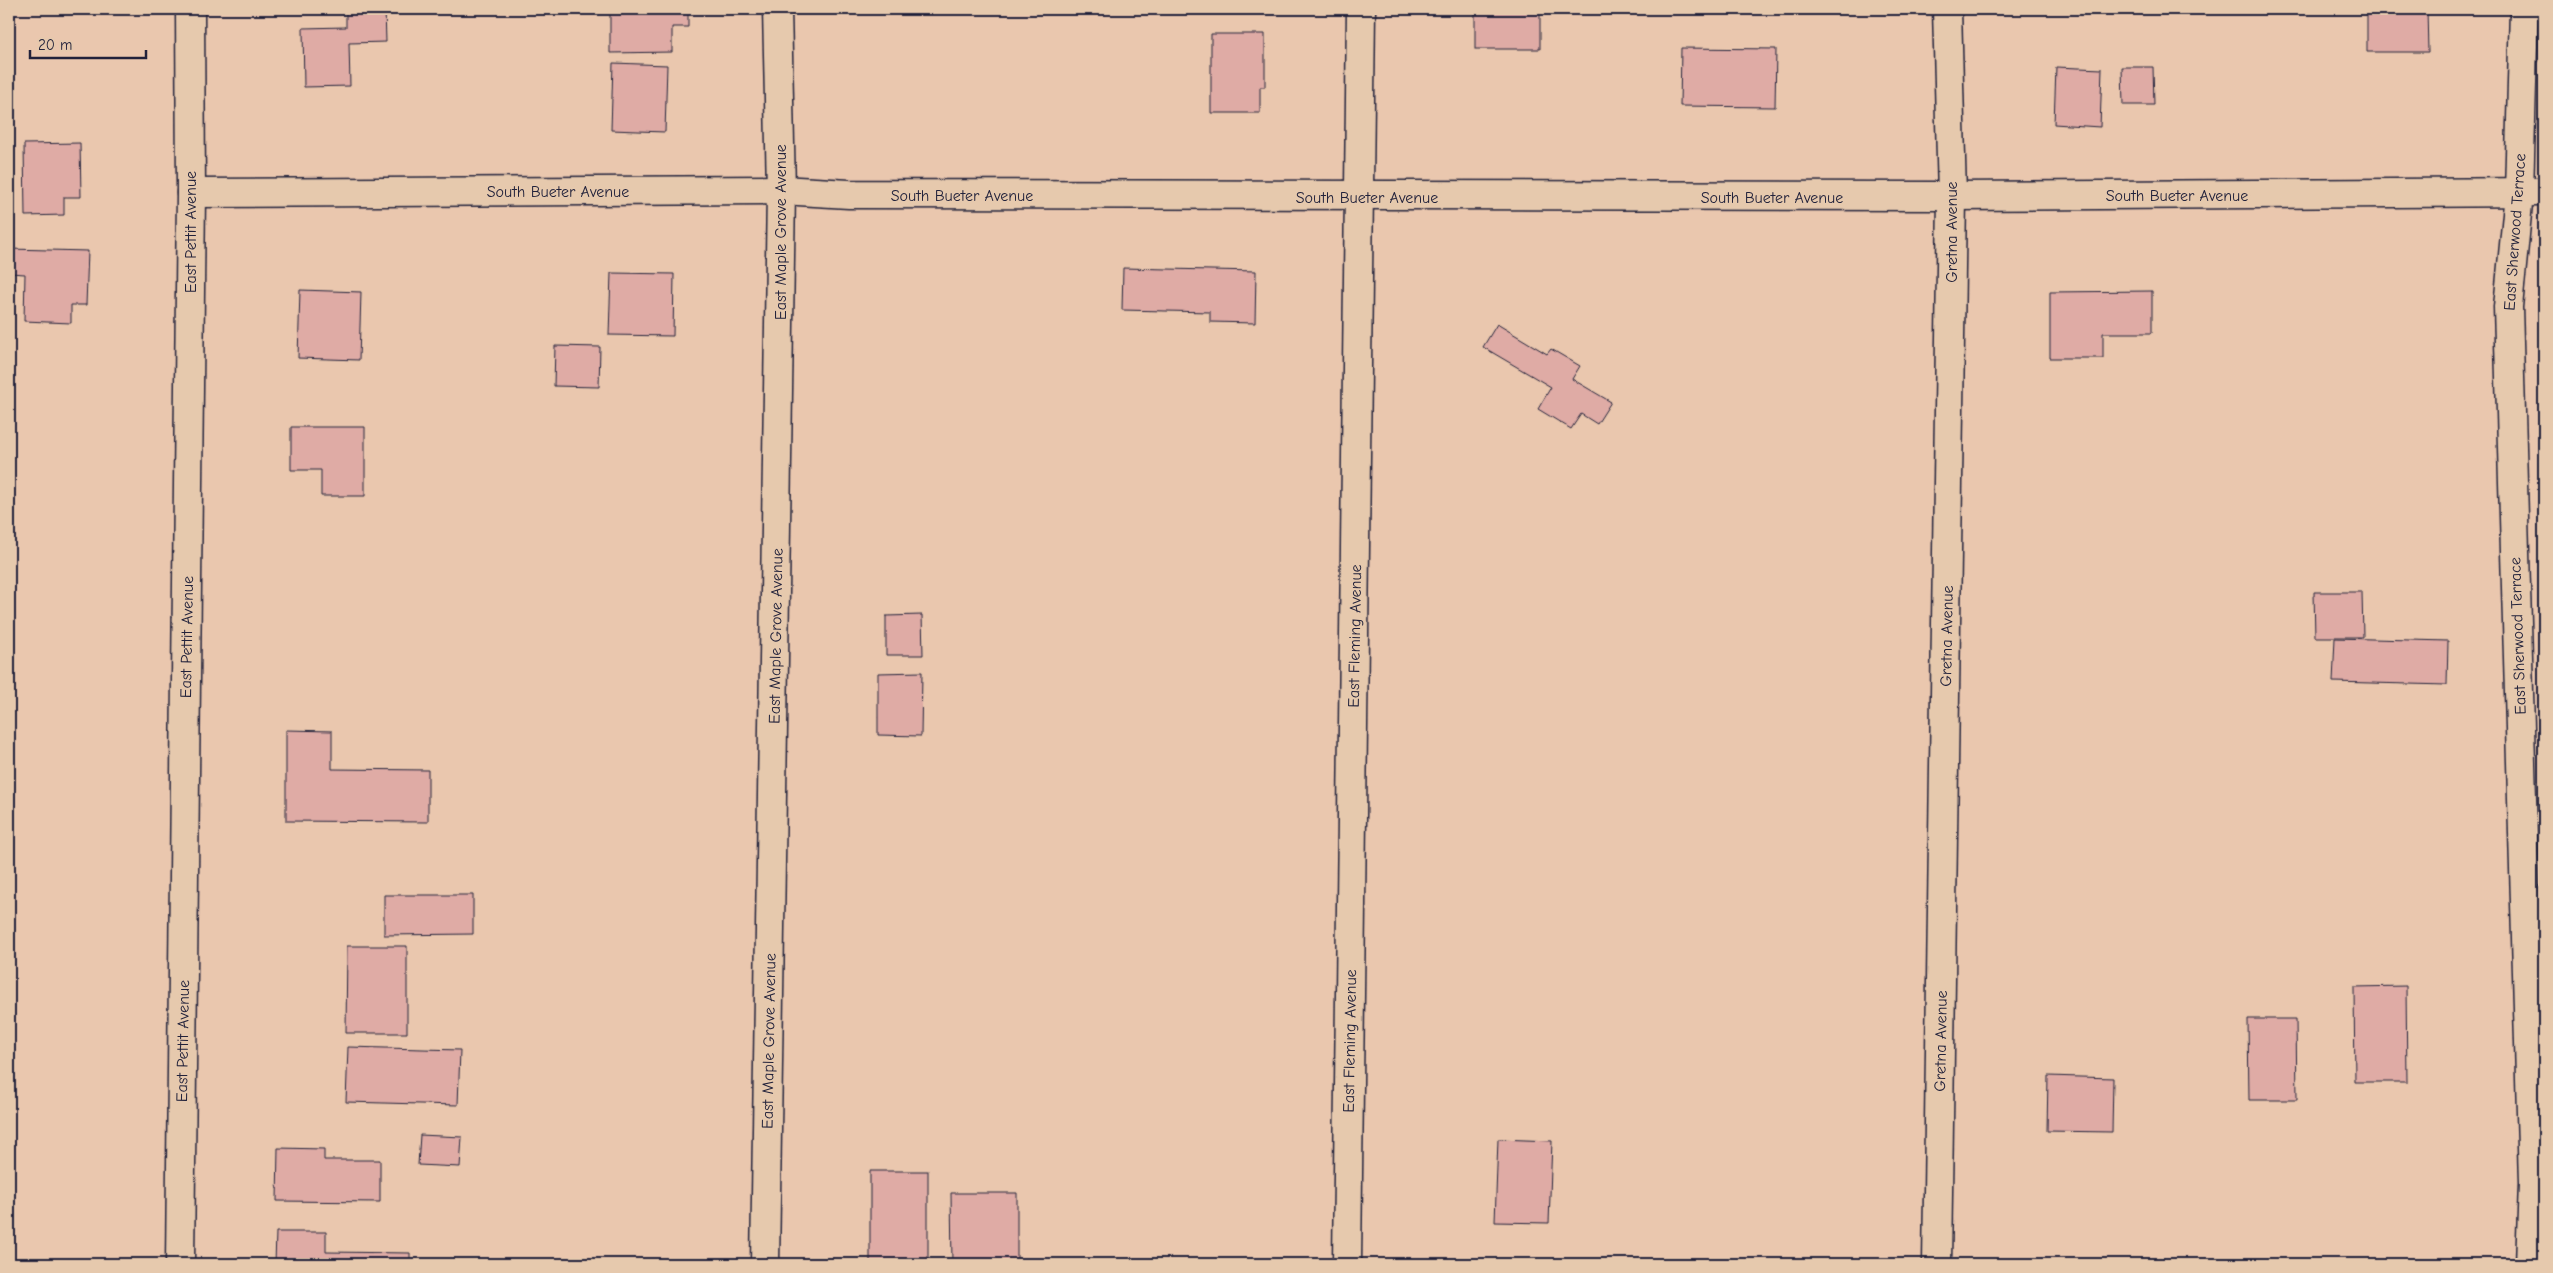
<svg xmlns="http://www.w3.org/2000/svg" width="2553" height="1273" font-family="'Comic Neue',sans-serif">
<style>
.building{fill:#dfaba5;stroke:#22223b}
.lines{fill:none;stroke-linecap:round;stroke-linejoin:round}
.street-casing{stroke:#22223b;stroke-width:31}
.street{stroke:#e6c9ad;stroke-width:28}
.labels{text-anchor:middle;stroke-width:5;stroke-linejoin:round;paint-order:stroke}
.street-label{font-size:16px;fill:#22223b;stroke:#e6c9ad}
</style>
<rect width="100%" height="100%" fill="#eac7ae"/>
<filter id="ink" filterUnits="userSpaceOnUse"><feTurbulence type="fractalNoise" baseFrequency=".02" numOctaves="2"/><feDisplacementMap in="SourceGraphic" scale="10" xChannelSelector="R" yChannelSelector="G"/><feConvolveMatrix kernelMatrix="1 2 1 2 8 2 1 2 1" color-interpolation-filters="sRGB"/></filter>
<g filter="url(#ink)">
<g class="building">
<path d="M346,9H385L386,42L349,43L350,86L304,87L303,28L346,27Z"/>
<path d="M610,9H688V27H672V52L610,53Z"/>
<rect x="1475" y="9" width="65" height="40"/>
<path d="M2367,9H2427L2428,52H2367Z"/>
<path d="M1211,34H1265V87H1260V113H1211Z"/>
<path d="M1681,48L1776,49L1775,107L1680,106Z"/>
<path d="M613,63L667,65L665,132L611,130Z"/>
<path d="M2056,67L2102,69L2100,127L2054,124Z"/>
<path d="M2122,67H2153L2154,105H2123Z"/>
<path d="M80,143L81,197H64V215L25,216L24,144Z"/>
<path d="M9,249L88,251L86,305H71V323L24,321L25,274L9,273Z"/>
<path d="M1123,268L1256,271L1255,323L1210,322V312L1122,310Z"/>
<path d="M611,273L674,274L673,336L609,335Z"/>
<path d="M300,290L361,292L359,360L298,358Z"/>
<path d="M2152,291V333H2103V358H2050V292Z"/>
<path d="M1497,324L1547,354L1551,349L1580,366L1572,379L1611,402L1597,424L1581,414L1571,429L1538,409L1551,387L1483,347Z"/>
<path d="M555,346L600,347L599,387L554,386Z"/>
<path d="M291,427H365V496H321V470H291Z"/>
<path d="M2314,592H2362L2363,637H2315Z"/>
<path d="M922,615L923,655H886V616Z"/>
<path d="M2335,638L2448,641L2447,685L2333,682Z"/>
<path d="M922,672L921,736L878,735V673Z"/>
<path d="M286,730L332,731V769L428,770V822L286,821Z"/>
<path d="M384,895H473V934L384,935Z"/>
<path d="M347,946H407V1033H346Z"/>
<path d="M2406,986L2407,1082H2355L2354,987Z"/>
<path d="M2248,1019H2296L2297,1100H2249Z"/>
<path d="M348,1047L460,1050L458,1105L346,1102Z"/>
<path d="M2048,1076L2113,1078L2112,1132L2047,1131Z"/>
<path d="M420,1135L462,1137L460,1167L418,1165Z"/>
<path d="M1498,1139L1552,1141L1549,1223L1495,1222Z"/>
<path d="M278,1148L324,1149V1160H380V1202L277,1201Z"/>
<rect x="870" y="1171" width="58" height="93"/>
<path d="M951,1193H1017V1264H952Z"/>
<path d="M276,1232H326V1252L410,1253V1264H275Z"/>
</g>
<g class="lines">
<defs>
<g id="street">
<path d="M2524,9L2519,193L2508,307L2533,1183L2530,1264"/>
<path d="M191,193L781,190L849,194L1952,196L2544,192"/>
<path d="M180,1264L191,193L190,9"/>
<path d="M765,1264L781,190L777,9"/>
<path d="M1347,1264L1361,9"/>
<path d="M1937,1264L1952,196L1947,9"/>
</g>
</defs>
<use href="#street" class="street-casing"/>
<use href="#street" class="street"/>
</g>
</g>
<g class="labels">
<g class="street-label">
<text x="558" y="197">South Bueter Avenue</text>
<text x="962" y="201">South Bueter Avenue</text>
<text x="2177" y="201">South Bueter Avenue</text>
<text x="1367" y="203">South Bueter Avenue</text>
<text x="1772" y="203">South Bueter Avenue</text>
<text transform="translate(190 232) rotate(-90)" y="6">East Pettit Avenue</text>
<text transform="translate(780 232) rotate(-90)" y="6">East Maple Grove Avenue</text>
<text transform="translate(1951 232) rotate(-90)" y="6">Gretna Avenue</text>
<text transform="translate(2514 232) rotate(-86)" y="6">East Sherwood Terrace</text>
<text transform="translate(775 636) rotate(-89)" y="6">East Maple Grove Avenue</text>
<text transform="translate(1354 636) rotate(-89)" y="6">East Fleming Avenue</text>
<text transform="translate(1946 636) rotate(-89)" y="6">Gretna Avenue</text>
<text transform="translate(2517 636) rotate(-92)" y="6">East Sherwood Terrace</text>
<text transform="translate(186 637) rotate(-89)" y="6">East Pettit Avenue</text>
<text transform="translate(182 1041) rotate(-89)" y="6">East Pettit Avenue</text>
<text transform="translate(768 1041) rotate(-89)" y="6">East Maple Grove Avenue</text>
<text transform="translate(1349 1041) rotate(-89)" y="6">East Fleming Avenue</text>
<text transform="translate(1940 1041) rotate(-89)" y="6">Gretna Avenue</text>
</g>
</g>
<rect width="2553" height="1273" fill="none" stroke="#e6c9ad" stroke-width="30"/>
<rect x="15" y="15" width="2523" height="1243" fill="none" stroke="#22223b" stroke-width="2" filter="url(#ink)"/>
<path d="M30 50v8h116v-8" fill="none" stroke="#22223b" stroke-width="2.5"/>
<text x="38" y="50" font-size="15" fill="#22223b" stroke="#e6c9ad" stroke-width="4" paint-order="stroke">20 m</text>
</svg>
